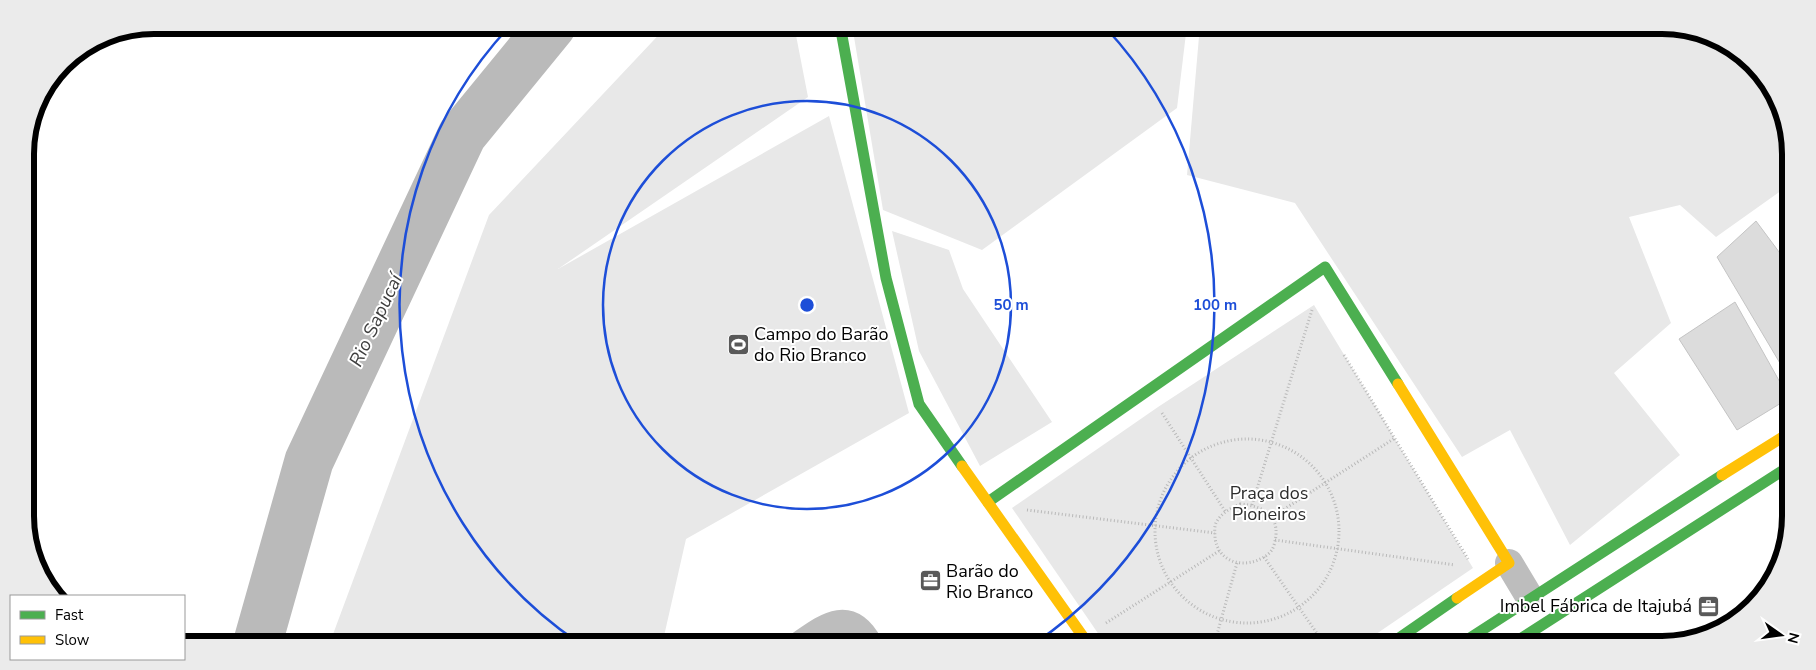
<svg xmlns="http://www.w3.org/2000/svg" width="1816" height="670" font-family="'Nunito Sans',sans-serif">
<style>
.green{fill:#e8e8e8}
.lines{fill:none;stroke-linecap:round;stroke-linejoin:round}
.river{stroke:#bababa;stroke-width:49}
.building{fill:#dcdcdc;stroke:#c4c4c4}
.path{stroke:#b8b8b8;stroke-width:3;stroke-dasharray:1 2.5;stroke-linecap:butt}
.street{stroke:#bdbdbd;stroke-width:28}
.fast{stroke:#4caf50;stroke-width:11}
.slow{stroke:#ffc107;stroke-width:11}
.ring{fill:none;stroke:#1d4ed8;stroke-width:2.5}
.labels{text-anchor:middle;stroke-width:4;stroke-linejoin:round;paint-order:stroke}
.poi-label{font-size:18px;fill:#000;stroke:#fff;text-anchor:start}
.park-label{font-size:18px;fill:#2d2d2d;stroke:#fff}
.water-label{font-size:19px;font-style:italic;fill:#3e3e3e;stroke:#fff}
.rim{fill:none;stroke:#000;stroke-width:6}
.centre{fill:#1d4ed8;stroke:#fff;stroke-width:2.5}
.ring-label{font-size:15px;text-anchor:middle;font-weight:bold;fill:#1d4ed8;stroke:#fff;stroke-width:4;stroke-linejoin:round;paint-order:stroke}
</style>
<rect width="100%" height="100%" fill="#fff"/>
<g class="green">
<path d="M668,25H794L808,97L558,269L829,116L909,413L686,539L662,645H329L489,215Z"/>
<path d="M852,25H1187L1177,108L982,250L883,210Z"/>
<path d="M1200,25H1662L1703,32L1759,69L1790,137L1789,185L1716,237L1680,205L1629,217L1671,323L1614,373L1680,455L1570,545L1510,430L1462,457L1295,203L1187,175Z"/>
<path d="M892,231L949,250L963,289L1052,422L980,466L919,351Z"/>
<path d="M1314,305L1473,568L1360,645H1106L1012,508L1158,407Z"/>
</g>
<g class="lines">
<path class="river" d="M257,645L309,461L462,135L552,25"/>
</g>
<g class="building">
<path d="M1756,221L1788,264L1787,375L1717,257Z"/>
<path d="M1735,302L1786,393V400L1737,430L1679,339Z"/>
</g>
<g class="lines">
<g class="path">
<path d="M1344,355L1468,559"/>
<path d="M1162,413L1225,511"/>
<circle cx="1247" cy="531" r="92"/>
<path d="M1240,504C1266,506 1282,518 1274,545C1272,553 1265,557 1258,560C1239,568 1218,560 1215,538C1215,533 1214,527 1216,523C1221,513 1231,508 1240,504Z"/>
<path d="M1252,505L1312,310"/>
<path d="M1027,510L1215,533"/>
<path d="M1272,517L1395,438"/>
<path d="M1275,540L1455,565"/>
<path d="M1264,557L1325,645"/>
<path d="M1106,623L1219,551"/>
<path d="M1214,645L1237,563"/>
</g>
<g class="street">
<path d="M1509,563L1530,598"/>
<path d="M800,645C826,627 849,608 869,645"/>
</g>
<g class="fast">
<path d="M840,25L886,278L919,404L962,466"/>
<path d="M988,502L1325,267L1398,384"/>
<path d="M1389,645L1457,598"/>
<path d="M1459,645L1722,475"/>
<path d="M1511,645L1785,469"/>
</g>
<g class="slow">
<path d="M1398,384L1509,563L1457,598"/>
<path d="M962,466L1089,645"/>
<path d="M1722,475L1786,435"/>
</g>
</g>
<g class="ring">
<circle cx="807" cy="305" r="204"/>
<path d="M579 643A408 408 0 0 1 509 27M1105 27A408 408 0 0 1 1035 643"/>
</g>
<defs>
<symbol id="stadium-square" viewBox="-11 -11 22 22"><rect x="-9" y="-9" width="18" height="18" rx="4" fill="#595959" stroke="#fff"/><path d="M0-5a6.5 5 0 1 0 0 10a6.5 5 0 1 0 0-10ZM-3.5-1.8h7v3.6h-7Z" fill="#fff"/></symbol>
<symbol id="office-square" viewBox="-11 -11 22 22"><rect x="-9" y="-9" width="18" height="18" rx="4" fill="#595959" stroke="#fff"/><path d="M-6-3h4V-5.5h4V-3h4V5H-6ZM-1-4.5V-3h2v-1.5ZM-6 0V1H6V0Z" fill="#fff"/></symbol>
</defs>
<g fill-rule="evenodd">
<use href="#stadium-square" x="726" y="332" width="25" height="25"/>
<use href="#office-square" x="918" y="568" width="25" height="25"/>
<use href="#office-square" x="1696" y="594" width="25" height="25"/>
</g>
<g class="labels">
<g class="poi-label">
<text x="754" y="340">Campo do Barão<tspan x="754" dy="21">do Rio Branco</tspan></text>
<text x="946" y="577">Barão do<tspan x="946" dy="21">Rio Branco</tspan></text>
<text x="1692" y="612" text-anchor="end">Imbel Fábrica de Itajubá</text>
</g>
<g class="park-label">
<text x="1269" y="499">Praça dos<tspan x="1269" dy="21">Pioneiros</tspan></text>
</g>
<g class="water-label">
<text transform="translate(375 320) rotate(-65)" y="7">Rio Sapucaí</text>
</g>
</g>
<path d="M0 0H1816V670H0ZM154 34H1662A120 120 0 0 1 1782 154V516A120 120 0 0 1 1662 636H154A120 120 0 0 1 34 516V154A120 120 0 0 1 154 34Z" fill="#ebebeb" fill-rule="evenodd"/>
<path class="rim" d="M154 34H1662A120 120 0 0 1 1782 154V516A120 120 0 0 1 1662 636H154A120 120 0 0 1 34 516V154A120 120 0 0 1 154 34Z"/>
<circle cx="807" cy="305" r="8" class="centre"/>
<g class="ring-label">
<text x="1011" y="310">50 m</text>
<text x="1215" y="310">100 m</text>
</g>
<rect x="10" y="595" width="175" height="65" fill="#ffffff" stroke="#999999"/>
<rect x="20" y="611" width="25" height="8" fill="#4caf50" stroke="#999999"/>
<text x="55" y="620" font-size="15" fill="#000000">Fast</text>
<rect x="20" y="636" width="25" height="8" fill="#ffc107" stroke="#999999"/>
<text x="55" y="645" font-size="15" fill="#000000">Slow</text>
<g transform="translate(1781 635) rotate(104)" stroke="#ffffff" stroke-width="4" paint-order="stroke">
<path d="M0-4L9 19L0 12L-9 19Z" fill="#000000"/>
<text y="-8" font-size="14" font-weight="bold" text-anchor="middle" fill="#000000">N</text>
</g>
</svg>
